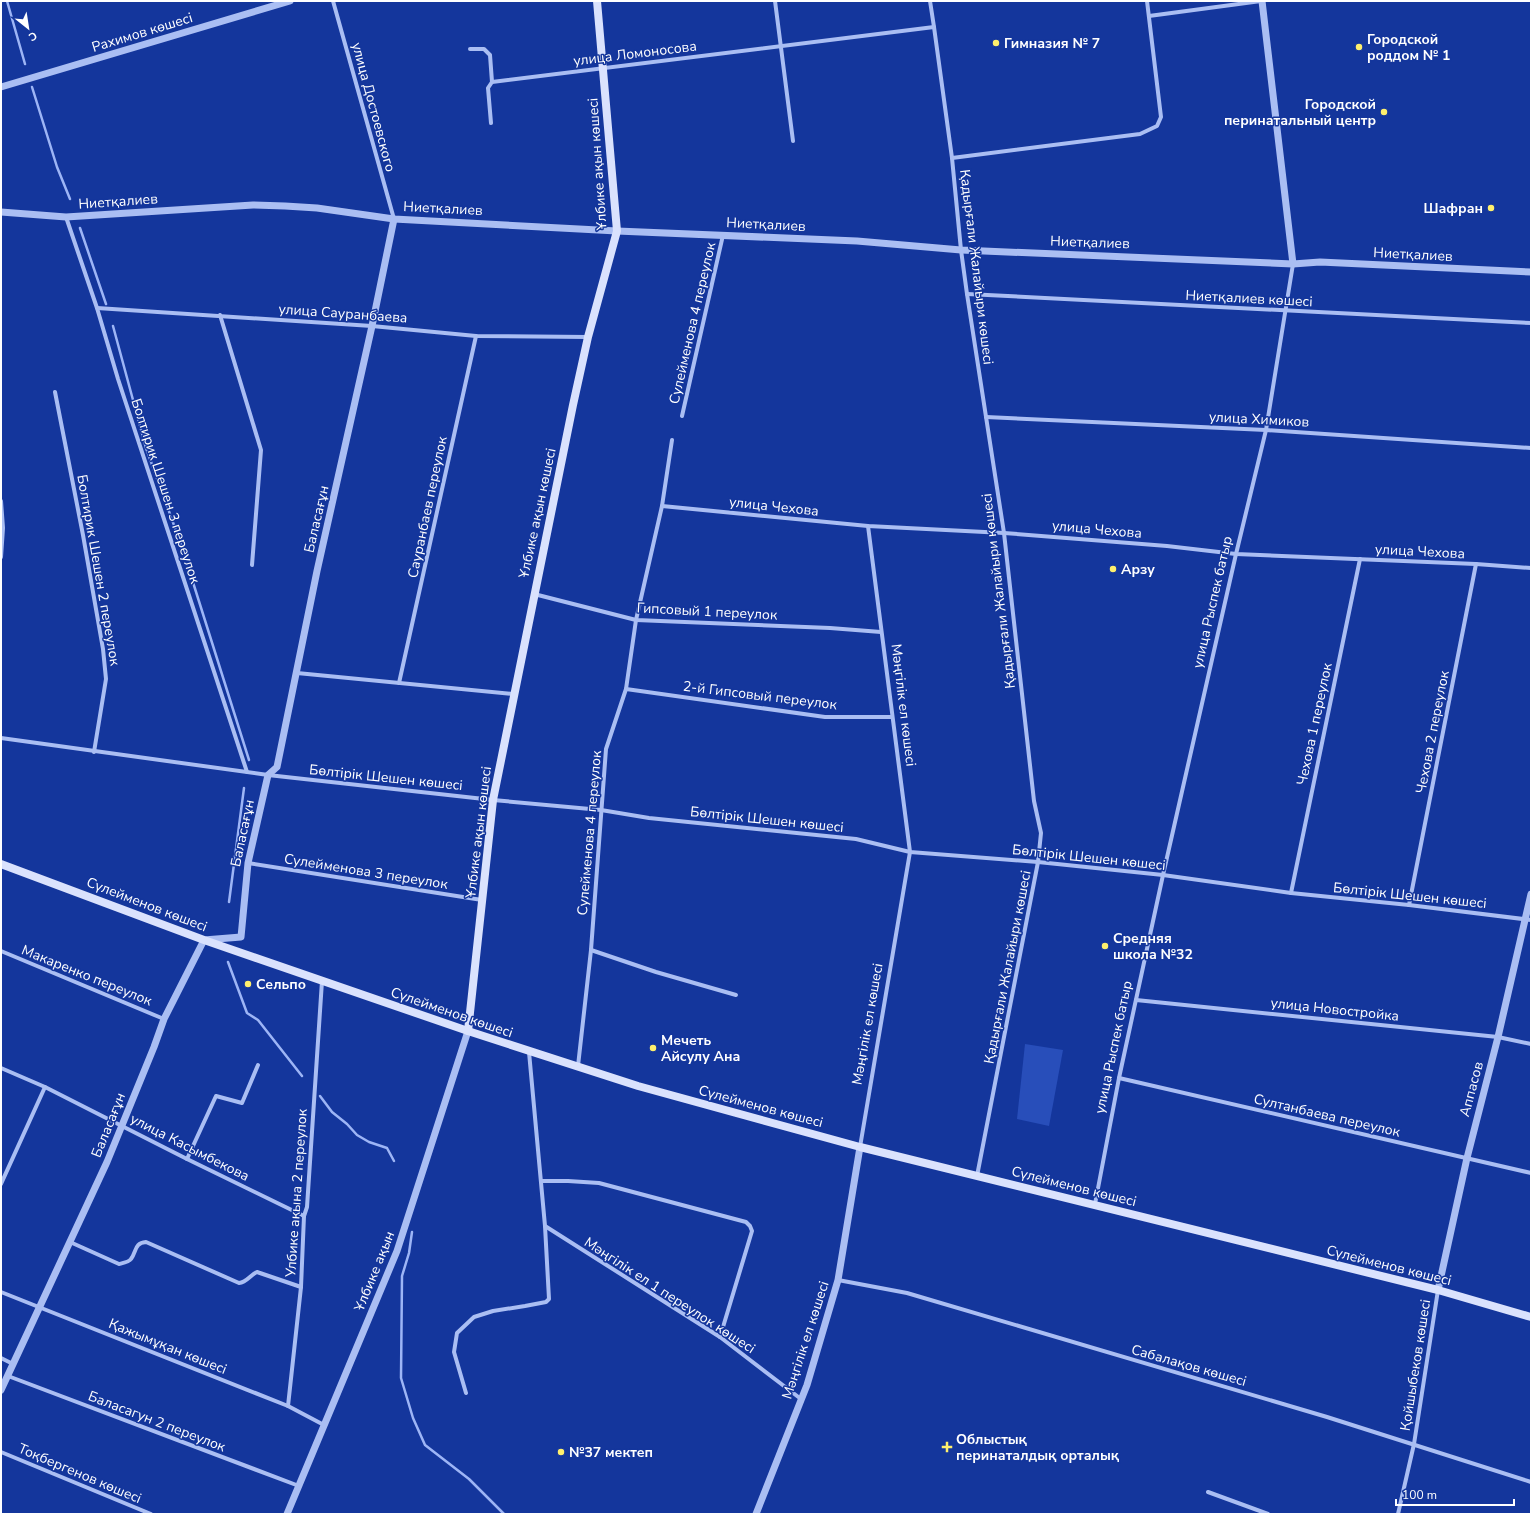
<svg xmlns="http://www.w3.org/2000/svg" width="1532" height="1515" font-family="'Nunito Sans',sans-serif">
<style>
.grass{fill:#284eba}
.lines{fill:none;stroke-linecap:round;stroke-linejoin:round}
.stream{stroke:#9db5f6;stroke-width:2.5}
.minor{stroke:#aabef3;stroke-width:4}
.tertiary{stroke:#aabef3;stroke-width:7}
.secondary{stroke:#dae2fd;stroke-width:8}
.poi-dot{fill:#fff06d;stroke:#14369c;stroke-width:1.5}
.labels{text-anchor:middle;stroke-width:3;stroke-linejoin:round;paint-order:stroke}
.street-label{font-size:14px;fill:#fff;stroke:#14369c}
.poi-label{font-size:14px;font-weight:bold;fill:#fff;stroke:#14369c;text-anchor:start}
</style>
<rect width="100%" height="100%" fill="#14369c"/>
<path class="grass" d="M1025,1044L1063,1050L1049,1126L1017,1119Z"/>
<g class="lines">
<g class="stream">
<path d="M7,1L25,64"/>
<path d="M32,87L57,167L70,199"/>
<path d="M80,228L106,304"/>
<path d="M113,326L146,448L183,550"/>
<path d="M191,576L249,760"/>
<path d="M229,902L244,788"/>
<path d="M228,962L247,1013L258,1020L302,1076"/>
<path d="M320,1096L332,1112L347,1124L357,1135L369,1142L387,1148L394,1161"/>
<path d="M412,1232L409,1253L402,1276L401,1378L413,1418L425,1445L469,1479L504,1514"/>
</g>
<g class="minor">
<path d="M333,1L394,219"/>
<path d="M775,1L793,141"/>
<path d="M930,1L934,27L952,158L961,250L967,294L1004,533L1034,801L1041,833L1038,862L977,1176"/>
<path d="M1149,16L1261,1"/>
<path d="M470,49H484L490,55L492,82"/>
<path d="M491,123L488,88L492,82L934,27"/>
<path d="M952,158L1140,134L1157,126L1161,117L1147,1"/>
<path d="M66,217L97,308L118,379L247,772"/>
<path d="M967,294L1531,323"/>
<path d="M97,308L372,326L476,336L588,337"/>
<path d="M220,315L261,450L252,565"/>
<path d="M55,392L83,535L103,649L106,679L94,752"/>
<path d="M682,416L723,235"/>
<path d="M986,417L1266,430L1531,448"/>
<path d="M1,501L3,528L1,557"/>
<path d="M662,506L868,526L1004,533L1167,546L1236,554L1476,564L1531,568"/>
<path d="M534,594L636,620L830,628L881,632"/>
<path d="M297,673L513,694"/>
<path d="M399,683L476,336"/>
<path d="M626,689L825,717H892"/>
<path d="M1,738L268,775L493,800L601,810L649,818L856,839L910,852L1038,862L1163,875L1291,893L1409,905L1531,920"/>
<path d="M248,863L482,900"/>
<path d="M1291,893L1360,559"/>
<path d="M1409,905L1476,564"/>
<path d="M591,950L656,972L736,995"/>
<path d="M1,951L164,1019"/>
<path d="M1136,1000L1498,1037L1531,1044"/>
<path d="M529,1052L545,1226L720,1337L801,1399"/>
<path d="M578,1066L591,950L606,749L626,689L636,620L662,506L672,440"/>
<path d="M1,1068L45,1087L187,1159L304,1216"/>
<path d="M1119,1078L1531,1173"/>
<path d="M860,1147L910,852L868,526"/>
<path d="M187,1159L216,1096L242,1103L258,1065"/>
<path d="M542,1181H568L599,1183L746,1222L750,1226L752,1231L720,1337"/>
<path d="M1,1184L45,1087"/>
<path d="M1095,1204L1119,1078L1163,875L1236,554L1266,430L1293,264"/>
<path d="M70,1242L119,1264C123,1263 129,1262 131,1259C137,1251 134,1243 146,1242L239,1283C247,1282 250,1275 257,1272L301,1287"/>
<path d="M838,1280L907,1293L1327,1417L1531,1482"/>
<path d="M1,1292L288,1406L324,1425"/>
<path d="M1,1358L13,1364"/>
<path d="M8,1376L299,1486"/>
<path d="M466,1393L454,1352L457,1333L474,1317L493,1311L525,1306L546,1302L549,1299L545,1226"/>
<path d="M288,1406L301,1287L304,1216L307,1207L322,981"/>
<path d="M1,1452L151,1514"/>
<path d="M1208,1492L1268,1514"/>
<path d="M1398,1514L1414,1444L1438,1290"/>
</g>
<g class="tertiary">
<path d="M1262,1L1293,264"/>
<path d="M1,87L290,1"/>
<path d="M1,212L66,217L253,205L285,206L317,208L394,219L617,231L857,241L961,250L1293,264L1320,262L1531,272"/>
<path d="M1438,1290L1467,1158L1498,1037L1531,894"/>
<path d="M1,1390L107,1162L154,1047L164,1019L204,940L241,937L248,863L268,775L277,767L317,571L372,326L394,219"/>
<path d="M287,1514L397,1251L468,1031"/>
<path d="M756,1514L807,1385L838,1280L860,1147"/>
</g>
<g class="secondary">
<path d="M1,864L204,940L468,1031L638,1086L860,1147L1438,1290L1531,1317"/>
<path d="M468,1031L493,800L573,405L588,337L617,231L597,1"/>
</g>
</g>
<g class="poi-dot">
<circle cx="996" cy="43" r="4"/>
<circle cx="1359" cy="47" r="4"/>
<circle cx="1384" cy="112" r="4"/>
<circle cx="1491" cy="208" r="4"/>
<circle cx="1113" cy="569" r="4"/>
<circle cx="1105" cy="946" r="4"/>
<circle cx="248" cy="984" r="4"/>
<circle cx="653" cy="1048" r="4"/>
<path d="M945 1441h4v4h4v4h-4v4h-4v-4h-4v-4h4z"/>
<circle cx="561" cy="1452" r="4"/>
</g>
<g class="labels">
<g class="street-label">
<text transform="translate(142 32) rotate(-17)" y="5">Рахимов көшесі</text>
<text transform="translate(635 53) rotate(-7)" y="5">улица Ломоносова</text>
<text transform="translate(374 107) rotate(75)" y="5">улица Достоевского</text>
<text transform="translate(597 164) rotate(-94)" y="5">Ұлбике ақын көшесі</text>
<text transform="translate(118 201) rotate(-4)" y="5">Ниетқалиев</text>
<text transform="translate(443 208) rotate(3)" y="5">Ниетқалиев</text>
<text transform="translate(766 224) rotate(3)" y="5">Ниетқалиев</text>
<text transform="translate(1090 242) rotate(2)" y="5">Ниетқалиев</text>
<text transform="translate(1413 254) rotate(3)" y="5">Ниетқалиев</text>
<text transform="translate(977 267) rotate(83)" y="5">Қадырғали Жалайыри көшесі</text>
<text transform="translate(1249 298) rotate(3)" y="5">Ниетқалиев көшесі</text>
<text transform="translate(343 313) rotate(4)" y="5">улица Сауранбаева</text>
<text transform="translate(692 323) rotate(-77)" y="5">Сулейменова 4 переулок</text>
<text transform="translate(1259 419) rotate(3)" y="5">улица Химиков</text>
<text transform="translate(166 491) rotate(72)" y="5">Болтирик Шешен 3 переулок</text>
<text transform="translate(774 506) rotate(6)" y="5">улица Чехова</text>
<text transform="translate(427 507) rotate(-78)" y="5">Сауранбаев переулок</text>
<text transform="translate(537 513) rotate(-78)" y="5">Ұлбике ақын көшесі</text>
<text transform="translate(316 519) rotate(-77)" y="5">Баласағұн</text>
<text transform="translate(1097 529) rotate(5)" y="5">улица Чехова</text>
<text transform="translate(1420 551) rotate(3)" y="5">улица Чехова</text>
<text transform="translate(99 570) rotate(80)" y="5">Болтирик Шешен 2 переулок</text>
<text transform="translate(998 591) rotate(-97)" y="5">Қадырғали Жалайыри көшесі</text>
<text transform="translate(1212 602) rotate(-77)" y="5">улица Рыспек батыр</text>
<text transform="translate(707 611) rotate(3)" y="5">Гипсовый 1 переулок</text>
<text transform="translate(760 695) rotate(7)" y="5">2-й Гипсовый переулок</text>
<text transform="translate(904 705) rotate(83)" y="5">Мәңгілік ел көшесі</text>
<text transform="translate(1314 724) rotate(-78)" y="5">Чехова 1 переулок</text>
<text transform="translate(1432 732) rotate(-79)" y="5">Чехова 2 переулок</text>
<text transform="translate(386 777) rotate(6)" y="5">Бөлтірік Шешен көшесі</text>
<text transform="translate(767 819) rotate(6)" y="5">Бөлтірік Шешен көшесі</text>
<text transform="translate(478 832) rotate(-83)" y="5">Ұлбике ақын көшесі</text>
<text transform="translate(242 833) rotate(-78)" y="5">Баласағұн</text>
<text transform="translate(589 833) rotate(-85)" y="5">Сулейменова 4 переулок</text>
<text transform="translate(1089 857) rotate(6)" y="5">Бөлтірік Шешен көшесі</text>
<text transform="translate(366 871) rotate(9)" y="5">Сулейменова 3 переулок</text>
<text transform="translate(1410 895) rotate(6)" y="5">Бөлтірік Шешен көшесі</text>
<text transform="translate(147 904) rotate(21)" y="5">Сүлейменов көшесі</text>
<text transform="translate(1007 967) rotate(-79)" y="5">Қадырғали Жалайыри көшесі</text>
<text transform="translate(87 975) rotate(22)" y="5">Макаренко переулок</text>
<text transform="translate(1335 1009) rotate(6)" y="5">улица Новостройка</text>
<text transform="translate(452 1012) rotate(19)" y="5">Сүлейменов көшесі</text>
<text transform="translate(867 1024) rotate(-80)" y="5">Мәңгілік ел көшесі</text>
<text transform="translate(1113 1047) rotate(-78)" y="5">улица Рыспек батыр</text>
<text transform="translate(1471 1089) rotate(-75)" y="5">Аппасов</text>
<text transform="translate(761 1106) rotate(15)" y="5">Сүлейменов көшесі</text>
<text transform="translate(1327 1115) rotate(13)" y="5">Султанбаева переулок</text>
<text transform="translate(108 1125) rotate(-68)" y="5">Баласағұн</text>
<text transform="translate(190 1147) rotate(27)" y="5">улица Касымбекова</text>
<text transform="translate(1074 1186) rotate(14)" y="5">Сүлейменов көшесі</text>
<text transform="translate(296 1193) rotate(-86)" y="5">Улбике акына 2 переулок</text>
<text transform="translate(1389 1265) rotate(14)" y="5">Сүлейменов көшесі</text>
<text transform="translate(374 1271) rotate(-68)" y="5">Ұлбике ақын</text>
<text transform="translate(670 1295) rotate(33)" y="5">Мәңгілік ел 1 переулок көшесі</text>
<text transform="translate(805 1340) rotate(-72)" y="5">Мәңгілік ел көшесі</text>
<text transform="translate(168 1346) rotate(22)" y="5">Қажымұқан көшесі</text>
<text transform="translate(1189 1365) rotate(16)" y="5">Сабалақов көшесі</text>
<text transform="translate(1415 1365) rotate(-81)" y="5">Қойшыбеков көшесі</text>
<text transform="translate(157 1421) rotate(21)" y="5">Баласагун 2 переулок</text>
<text transform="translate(80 1473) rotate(23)" y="5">Тоқбергенов көшесі</text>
</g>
<g class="poi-label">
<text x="1367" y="44">Городской<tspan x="1367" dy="16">роддом № 1</tspan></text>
<text x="1004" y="48">Гимназия № 7</text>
<text x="1376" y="109" text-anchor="end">Городской<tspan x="1376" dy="16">перинатальный центр</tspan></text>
<text x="1483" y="213" text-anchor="end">Шафран</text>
<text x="1121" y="574">Арзу</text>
<text x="1113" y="943">Средняя<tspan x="1113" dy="16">школа №32</tspan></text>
<text x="256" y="989">Сельпо</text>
<text x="661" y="1045">Мечеть<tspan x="661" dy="16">Айсулу Ана</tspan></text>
<text x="956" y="1444">Облыстық<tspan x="956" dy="16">перинаталдық орталық</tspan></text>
<text x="569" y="1457">№37 мектеп</text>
</g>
</g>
<rect width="1532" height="1515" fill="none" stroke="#ffffff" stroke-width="4"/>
<g transform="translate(28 28) rotate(150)" stroke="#14369c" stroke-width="3" paint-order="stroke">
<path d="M0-3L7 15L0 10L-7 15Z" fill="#ffffff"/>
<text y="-6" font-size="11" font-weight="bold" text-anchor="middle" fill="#ffffff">С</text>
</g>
<path d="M1396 1499v6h118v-6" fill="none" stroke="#ffffff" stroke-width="2"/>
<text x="1402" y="1499" font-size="12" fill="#ffffff" stroke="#14369c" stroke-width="3" paint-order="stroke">100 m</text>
</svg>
